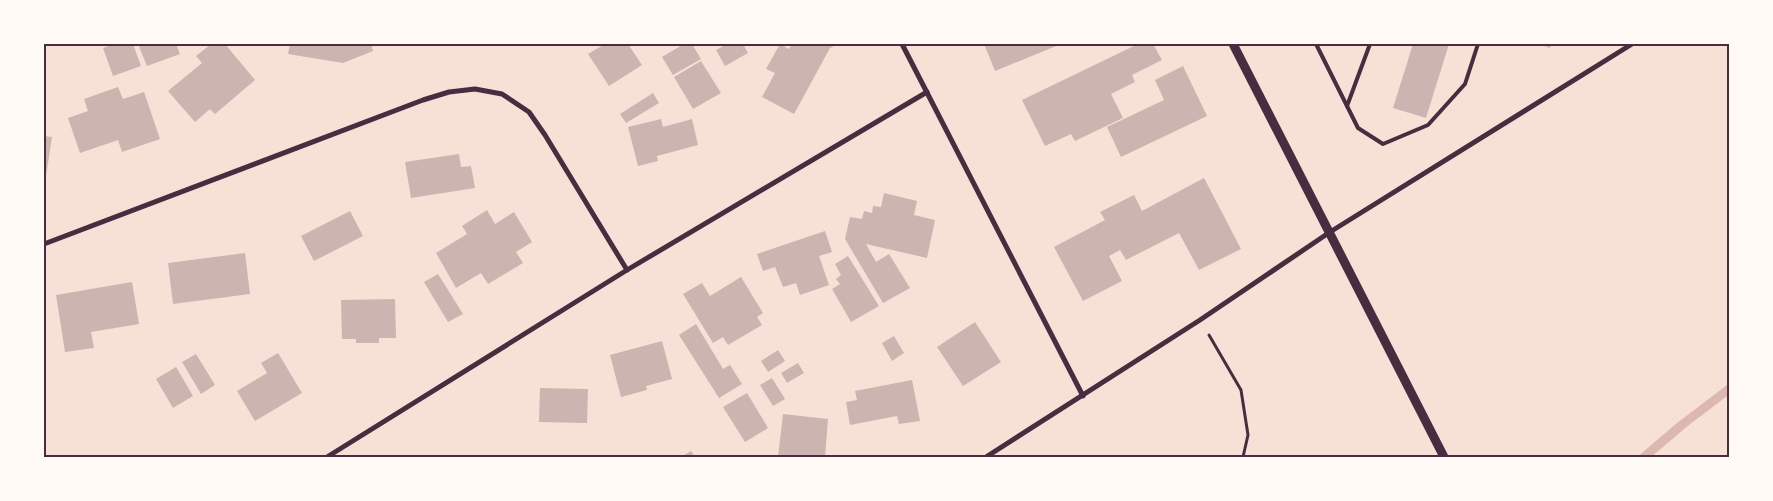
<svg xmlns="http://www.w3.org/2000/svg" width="1773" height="501" font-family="'Golos Text',sans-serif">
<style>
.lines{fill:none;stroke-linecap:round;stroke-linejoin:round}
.stream{stroke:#dcb8b0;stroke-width:9}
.building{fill:#ccb4b1}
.path{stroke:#4a2c40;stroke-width:3}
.service{stroke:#4a2c40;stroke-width:4}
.minor{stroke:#4a2c40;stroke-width:5}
.tertiary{stroke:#4a2c40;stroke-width:9}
.neatline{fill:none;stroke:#4a2c40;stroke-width:2}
</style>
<rect width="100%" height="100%" fill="#f7e1d7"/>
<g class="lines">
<path class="stream" d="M1644,457L1683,424L1729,389"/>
</g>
<g class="building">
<path d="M114,44H133L141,66L113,76L103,48Z"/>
<path d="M138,44H176L180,54L147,66Z"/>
<path d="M211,44H225L255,80L215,114L210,109L195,122L168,91L202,63L196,56Z"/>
<path d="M290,44H371L373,51L343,63L288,54Z"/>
<path d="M605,44H628L642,65L609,86L588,54Z"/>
<path d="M684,44H692L701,59L673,75L662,57Z"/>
<path d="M727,44H743L748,53L725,66L716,50Z"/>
<path d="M780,44L789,49L792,44H838L830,48L794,114L762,97L775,73L766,69Z"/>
<path d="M984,44H1061L995,71Z"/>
<path d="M1138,44H1153L1162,60L1132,75L1135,82L1111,94L1123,118L1075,141L1071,134L1045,146L1022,100Z"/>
<path d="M1413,44H1449L1426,118L1393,108Z"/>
<path d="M1538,44H1551L1550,48Z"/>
<path d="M701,61L721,93L693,109L674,77Z"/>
<path d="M1183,66L1207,116L1121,157L1107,127L1164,100L1155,80Z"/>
<path d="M118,87L123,99L144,92L160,139L122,152L118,140L80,153L68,118L88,111L84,99Z"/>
<path d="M653,93L659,103L626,123L620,114Z"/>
<path d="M661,119L663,127L692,119L698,145L657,156L658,161L638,166L628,127Z"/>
<path d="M44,136L52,137L46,176H44Z"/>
<path d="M459,154L461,167L471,166L475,188L411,198L405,162Z"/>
<path d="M1204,178L1241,249L1199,270L1179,233L1126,260L1120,250L1109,256L1122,281L1083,301L1054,247L1105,220L1100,212L1134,195L1142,211Z"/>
<path d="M884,193L917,201L914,215L935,220L927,258L866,244L876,262L889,254L910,288L883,303L845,239L850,217L862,219L864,211L872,213L873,206L881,207Z"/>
<path d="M487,210L495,224L514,212L532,242L516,252L523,263L488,284L481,273L456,288L436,253L467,234L462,226Z"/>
<path d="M350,211L363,236L314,261L301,236Z"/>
<path d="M825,231L832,252L819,256L829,285L800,295L796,283L783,287L775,267L763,271L757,254Z"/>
<path d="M245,253L250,294L173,304L168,263Z"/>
<path d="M848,256L879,306L851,322L832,289L840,284L836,279L841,275L835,264Z"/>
<path d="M438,274L463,314L448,322L424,282Z"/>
<path d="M741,277L763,313L757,317L762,325L728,345L723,337L713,343L683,294L702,283L710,296Z"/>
<path d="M132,282L139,324L91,332L94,348L65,352L56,295Z"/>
<path d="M395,299L396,338H379V343H356V339H342L341,300Z"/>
<path d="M975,322L1001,362L963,386L937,347Z"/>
<path d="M696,324L723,369L730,365L742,384L719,398L679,335Z"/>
<path d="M894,336L904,353L892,361L882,343Z"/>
<path d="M662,341L672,379L646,386L647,390L621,397L610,355Z"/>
<path d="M778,350L785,361L768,372L761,361Z"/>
<path d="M278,353L302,393L255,421L237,391L267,373L261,363Z"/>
<path d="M196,354L215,385L201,394L182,362Z"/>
<path d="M798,363L804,373L787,383L781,373Z"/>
<path d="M176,367L193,396L173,408L156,379Z"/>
<path d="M772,378L785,399L773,406L760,385Z"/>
<path d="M912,380L920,421L899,424L897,416L850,425L846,402L857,400L855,391Z"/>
<path d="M540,388L588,389L587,423L539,422Z"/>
<path d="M747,393L768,428L745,442L723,407Z"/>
<path d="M783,414L828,419L825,457H778Z"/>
<path d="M691,451L695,457H681Z"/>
</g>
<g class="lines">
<path class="path" d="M1209,335L1241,390L1248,435L1243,457"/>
<g class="service">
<path d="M1316,44L1358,128L1383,144L1428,125L1465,84L1478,44"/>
<path d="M1347,106L1370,44"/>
</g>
<g class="minor">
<path d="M902,44L1083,396"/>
<path d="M44,244L423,100L449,92L475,89L502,94L529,112L545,135L627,270"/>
<path d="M327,457L627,270L927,92"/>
<path d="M986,457L1200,320L1330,232L1632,44"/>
</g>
<path class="tertiary" d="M1233,44L1444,457"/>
</g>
<rect width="1773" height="501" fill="none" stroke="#fffaf5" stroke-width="90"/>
<rect x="45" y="45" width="1683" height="411" class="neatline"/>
</svg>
